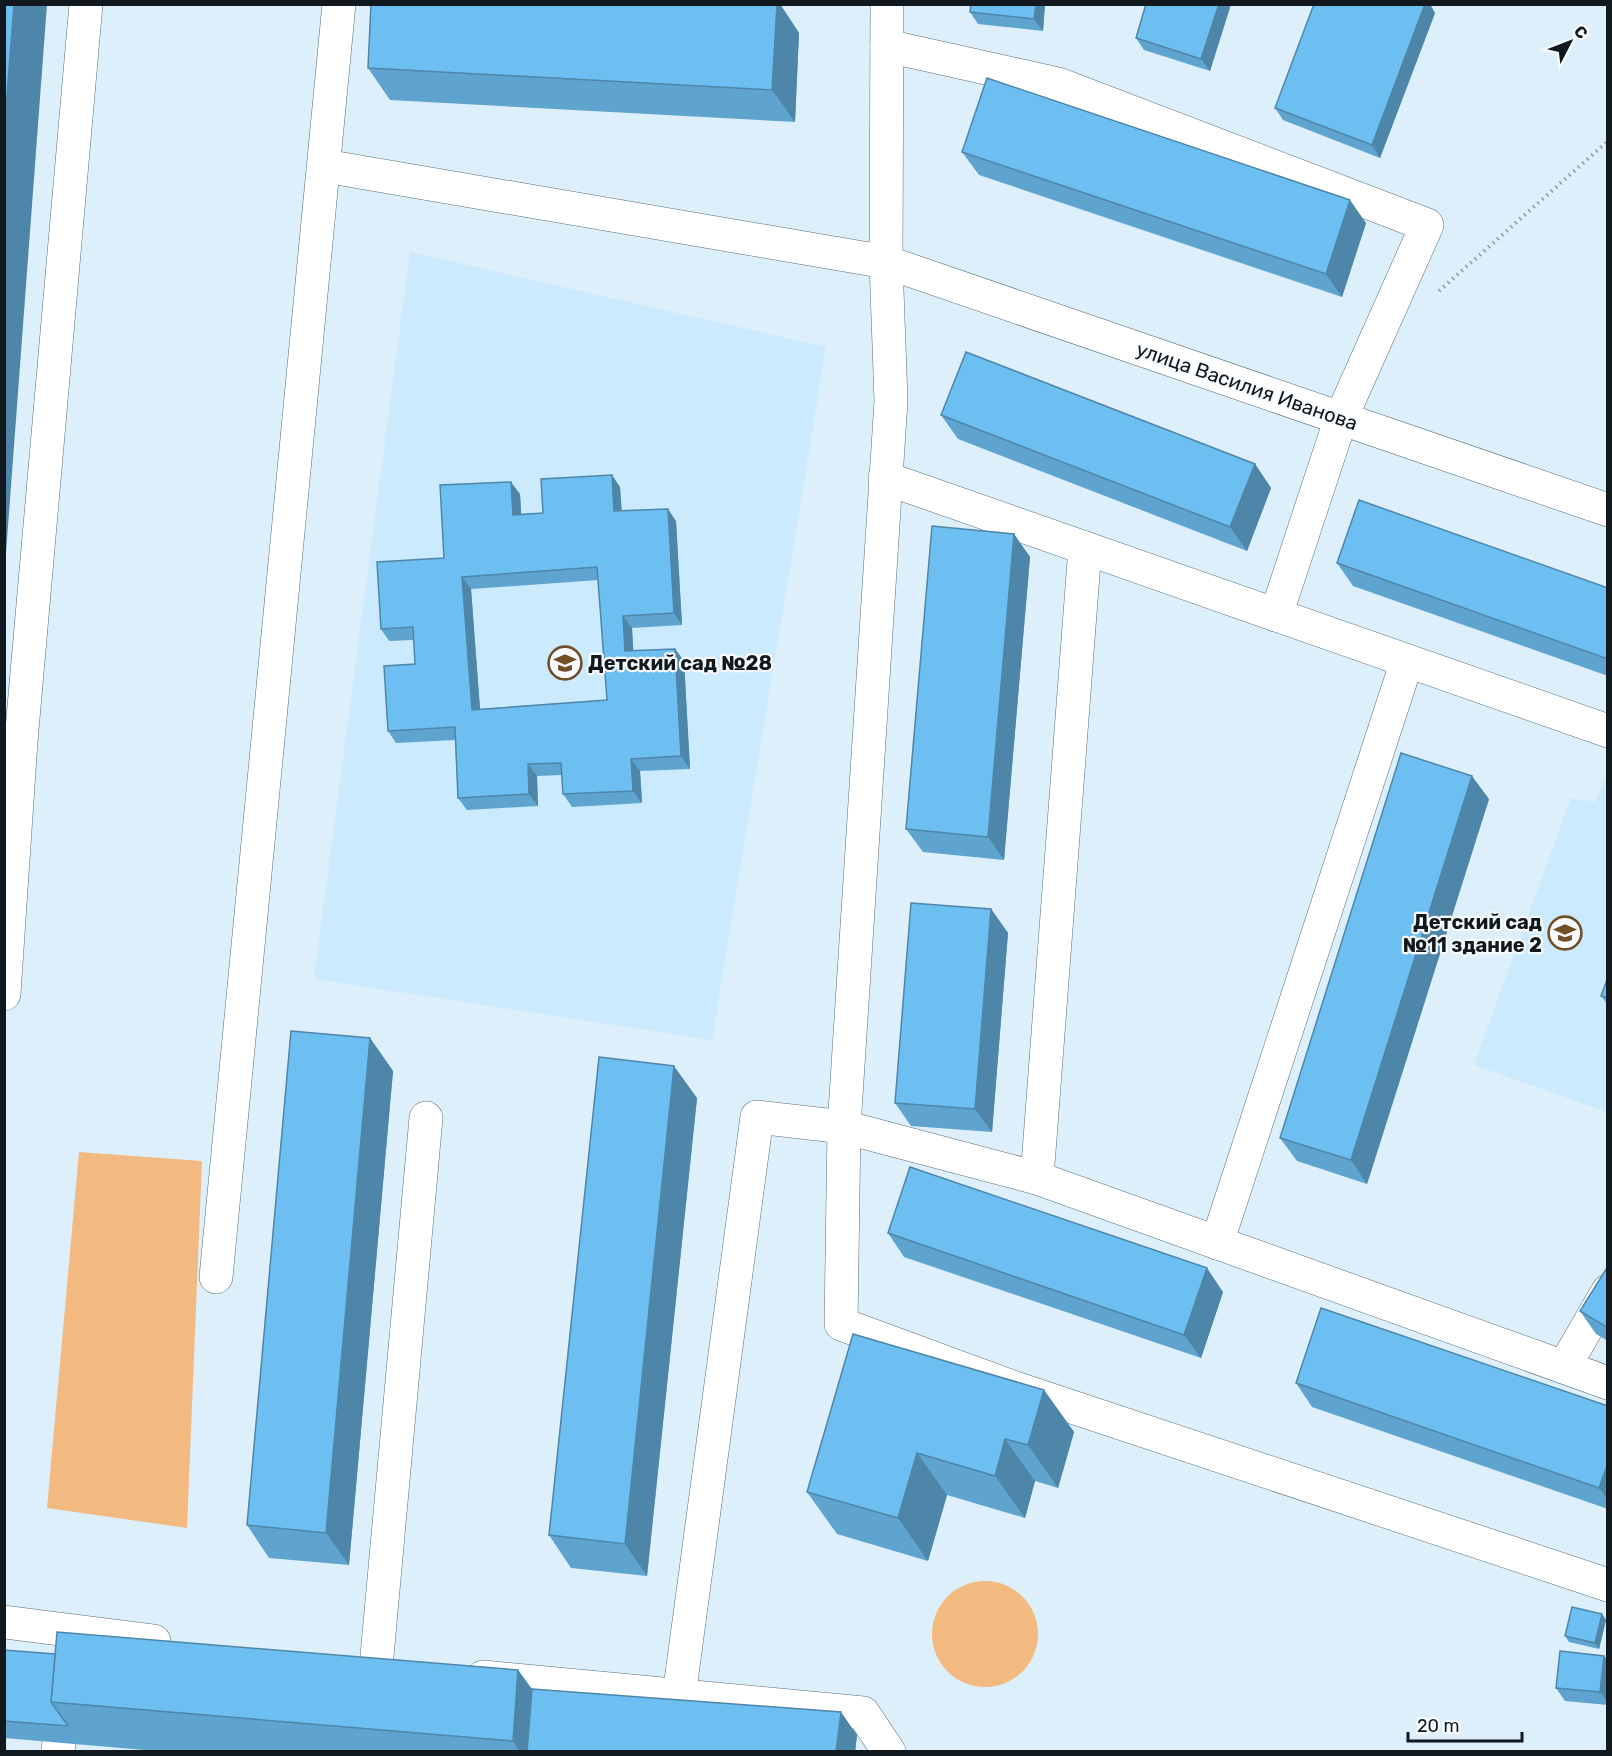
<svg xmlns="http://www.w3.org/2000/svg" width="1612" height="1756" font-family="Rubik,sans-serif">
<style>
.built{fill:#cceafe}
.green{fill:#f2ba80}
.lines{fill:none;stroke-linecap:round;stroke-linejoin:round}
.minor-casing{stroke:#596d7a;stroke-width:34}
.path{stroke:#8b99a2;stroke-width:4;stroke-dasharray:1.5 4.5;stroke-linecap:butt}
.minor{stroke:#fff;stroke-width:33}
.wall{fill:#5fa4cf;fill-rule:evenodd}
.shaded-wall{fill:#4d86a9}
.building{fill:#6ebff1;stroke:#4d86a9;stroke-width:1.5;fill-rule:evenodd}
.labels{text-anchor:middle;stroke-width:4.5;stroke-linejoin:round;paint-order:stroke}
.street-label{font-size:20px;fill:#11191e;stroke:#f6fafd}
.poi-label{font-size:20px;font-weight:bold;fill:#11191e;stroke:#f6fafd;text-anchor:start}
</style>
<rect width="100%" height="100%" fill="#ddeffb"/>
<g class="built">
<path d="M410,252L826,347L712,1040L314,979Z"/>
<path d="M1607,776V1112L1474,1065L1571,798L1595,802Z"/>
</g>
<g class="green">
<path d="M79,1152L202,1161L187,1528L47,1508Z"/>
<circle cx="985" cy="1634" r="53"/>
</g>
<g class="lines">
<defs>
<g id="minor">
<path d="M887,4L886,262L891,401L844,1127L841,1324L1018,1389L1608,1585"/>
<path d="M887,46L1058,84L1427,225L1341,418L1276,615"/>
<path d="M325,166L886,262L1608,510"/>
<path d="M885,478L1608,731"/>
<path d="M4,994L21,741L86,4"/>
<path d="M1037,1178L1085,548"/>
<path d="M1217,1243L1407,661"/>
<path d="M216,1277L339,4"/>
<path d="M1564,1367L1608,1291"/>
<path d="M4,1622L154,1641"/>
<path d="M376,1667L426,1118"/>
<path d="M483,1677L863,1713L889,1752"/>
<path d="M679,1696L757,1117L844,1127L1037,1178L1608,1383"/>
<path d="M58,1752L59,1742"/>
</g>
</defs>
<use href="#minor" class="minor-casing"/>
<path class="path" d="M1439,291L1608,141"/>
<use href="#minor" class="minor"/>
</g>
<g class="wall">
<path d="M777,4H780L799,33L795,122L390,100L368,68Z"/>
<path d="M971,4H1045L1043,31L978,24L970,12Z"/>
<path d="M1231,4L1210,71L1144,50L1136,38Z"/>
<path d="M1435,13L1380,158L1283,120L1275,108Z"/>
<path d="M962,152L1366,223L1342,297L979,175Z"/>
<path d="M941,415L1255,464L1271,488L1247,551L958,439Z"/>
<path d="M620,487L622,511L676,521L682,625L632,628L633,651L675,649L684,661L690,769L640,771L642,803L572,807L563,794L562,775L537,776L538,806L467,810L458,798L455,740L396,743L388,731L415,664L414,640L389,641L381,629L444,558L520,494L521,514L543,513ZM598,580L607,700L480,709L471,589Z"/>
<path d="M1014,534L1030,557L1004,860L923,852L906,829Z"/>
<path d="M1337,563L1608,588V676L1353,586Z"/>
<path d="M1489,799L1367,1184L1297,1161L1280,1138Z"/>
<path d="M991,909L1008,933L992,1132L911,1126L895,1103Z"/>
<path d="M1608,977V1005L1601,996Z"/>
<path d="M370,1038L393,1071L349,1565L269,1558L247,1525Z"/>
<path d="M697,1098L647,1576L571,1568L549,1535Z"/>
<path d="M888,1233L1223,1292L1201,1358L904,1257Z"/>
<path d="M1608,1266V1341L1596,1334L1580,1311Z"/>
<path d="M1296,1383L1608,1406V1509L1312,1407Z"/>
<path d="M1044,1390L1074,1432L1058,1488L1035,1481L1025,1518L947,1495L928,1561L837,1534L807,1492Z"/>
<path d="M1602,1614L1606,1620L1599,1649L1569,1642L1565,1636Z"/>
<path d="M4,1650L55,1654L518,1670L532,1689L857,1735L855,1752H168L4,1738Z"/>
<path d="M1604,1656L1608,1661V1705L1565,1701L1556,1688Z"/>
</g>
<g class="shaded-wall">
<path d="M14,4H47L4,580V134Z"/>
<path d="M777,4H780L799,33L795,122L772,90Z"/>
<path d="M1036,4H1045L1043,31L1034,19Z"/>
<path d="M1219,4H1231L1210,71L1201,59Z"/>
<path d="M1425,4H1430L1435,13L1380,158L1372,145Z"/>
<path d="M1350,200L1366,223L1342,297L1326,274Z"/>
<path d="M1255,464L1271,488L1247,551L1230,527Z"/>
<path d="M612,475L620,487L622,524L614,511Z"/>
<path d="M511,482L520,494L522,527L513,515Z"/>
<path d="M668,509L676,521L682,625L674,613Z"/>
<path d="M1014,534L1030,557L1004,860L988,837Z"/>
<path d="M462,577L471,589L481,722L472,710Z"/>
<path d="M623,616L632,628L634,664L625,651Z"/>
<path d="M675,649L684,661L690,769L681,756Z"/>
<path d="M631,759L640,771L642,803L633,791Z"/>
<path d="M528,764L537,776L538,806L529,794Z"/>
<path d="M1472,776L1489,799L1367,1184L1351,1160Z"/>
<path d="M991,909L1008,933L992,1132L975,1109Z"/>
<path d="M370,1038L393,1071L349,1565L326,1533Z"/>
<path d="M674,1066L697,1098L647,1576L625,1544Z"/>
<path d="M1207,1268L1223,1292L1201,1358L1184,1335Z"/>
<path d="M1044,1390L1074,1432L1058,1488L1028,1445Z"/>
<path d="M1005,1439L1035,1481L1025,1518L995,1476Z"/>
<path d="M917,1453L947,1495L928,1561L898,1518Z"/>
<path d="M1608,1463V1500L1599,1488Z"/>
<path d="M1602,1614L1606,1620L1599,1649L1595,1643Z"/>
<path d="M1604,1656L1608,1661V1703L1600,1692Z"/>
<path d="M518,1670L548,1712L545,1752H520L513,1741Z"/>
<path d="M841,1712L857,1735L855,1752H836Z"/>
</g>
<g class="building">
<path d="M4,4H14L4,134Z"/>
<path d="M371,4H777L772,90L368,68Z"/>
<path d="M971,4H1036L1034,19L970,12Z"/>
<path d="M1146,4H1219L1201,59L1136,38Z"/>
<path d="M1314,4H1425L1372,145L1275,108Z"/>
<path d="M987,78L1350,200L1326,274L962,152Z"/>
<path d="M966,352L1255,464L1230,527L941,415Z"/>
<path d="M612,475L614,511L668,509L674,613L623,616L625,651L675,649L681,756L631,759L633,791L563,794L561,763L528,764L529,794L458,798L455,727L388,731L384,666L415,664L413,627L381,629L377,562L444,558L440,485L511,482L513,515L543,513L541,479ZM597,567L607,700L472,710L462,577Z"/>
<path d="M1359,500L1608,588V659L1337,563Z"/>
<path d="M932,526L1014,534L988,837L906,829Z"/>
<path d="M1401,753L1472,776L1351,1160L1280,1138Z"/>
<path d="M911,903L991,909L975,1109L895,1103Z"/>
<path d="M1608,977V998L1601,996Z"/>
<path d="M291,1031L370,1038L326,1533L247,1525Z"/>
<path d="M599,1057L674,1066L625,1544L549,1535Z"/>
<path d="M910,1167L1207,1268L1184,1335L888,1233Z"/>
<path d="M1608,1266V1328L1580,1311Z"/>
<path d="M1321,1308L1608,1406V1463L1599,1488L1296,1383Z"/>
<path d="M853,1334L1044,1390L1028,1445L1005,1439L995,1476L917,1453L898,1518L807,1492Z"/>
<path d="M1572,1607L1602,1614L1595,1643L1565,1636Z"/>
<path d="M57,1632L518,1670L513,1741L51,1702Z"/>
<path d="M4,1650L55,1654L51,1702L68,1726L4,1721Z"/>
<path d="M1560,1651L1604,1656L1600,1692L1556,1688Z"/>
<path d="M532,1689L841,1712L836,1752H527Z"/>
</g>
<defs>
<symbol id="school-ring" viewBox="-11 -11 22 22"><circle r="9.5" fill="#f6fafd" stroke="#714e27" stroke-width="1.5"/><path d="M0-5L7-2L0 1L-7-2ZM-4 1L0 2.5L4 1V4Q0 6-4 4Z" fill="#714e27"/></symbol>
</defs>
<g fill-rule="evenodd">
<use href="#school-ring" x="546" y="644" width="38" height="38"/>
<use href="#school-ring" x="1546" y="914" width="38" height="38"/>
</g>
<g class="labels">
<g class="street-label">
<text transform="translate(1247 386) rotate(19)" y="7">улица Василия Иванова</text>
</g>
<g class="poi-label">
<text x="588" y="670">Детский сад №28</text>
<text x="1542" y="929" text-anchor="end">Детский сад<tspan x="1542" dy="23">№11 здание 2</tspan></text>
</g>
</g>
<rect width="1612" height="1756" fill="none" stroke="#11191e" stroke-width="12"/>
<g transform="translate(1570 42) rotate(48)" stroke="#f6fafd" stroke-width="4.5" paint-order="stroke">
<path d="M0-4.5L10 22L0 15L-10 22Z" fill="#11191e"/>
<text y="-9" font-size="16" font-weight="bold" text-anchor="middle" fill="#11191e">С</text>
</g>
<path d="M1408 1732v9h114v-9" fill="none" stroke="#11191e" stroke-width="3"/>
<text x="1417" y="1732" font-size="18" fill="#11191e" stroke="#f6fafd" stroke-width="4.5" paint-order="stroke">20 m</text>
</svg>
